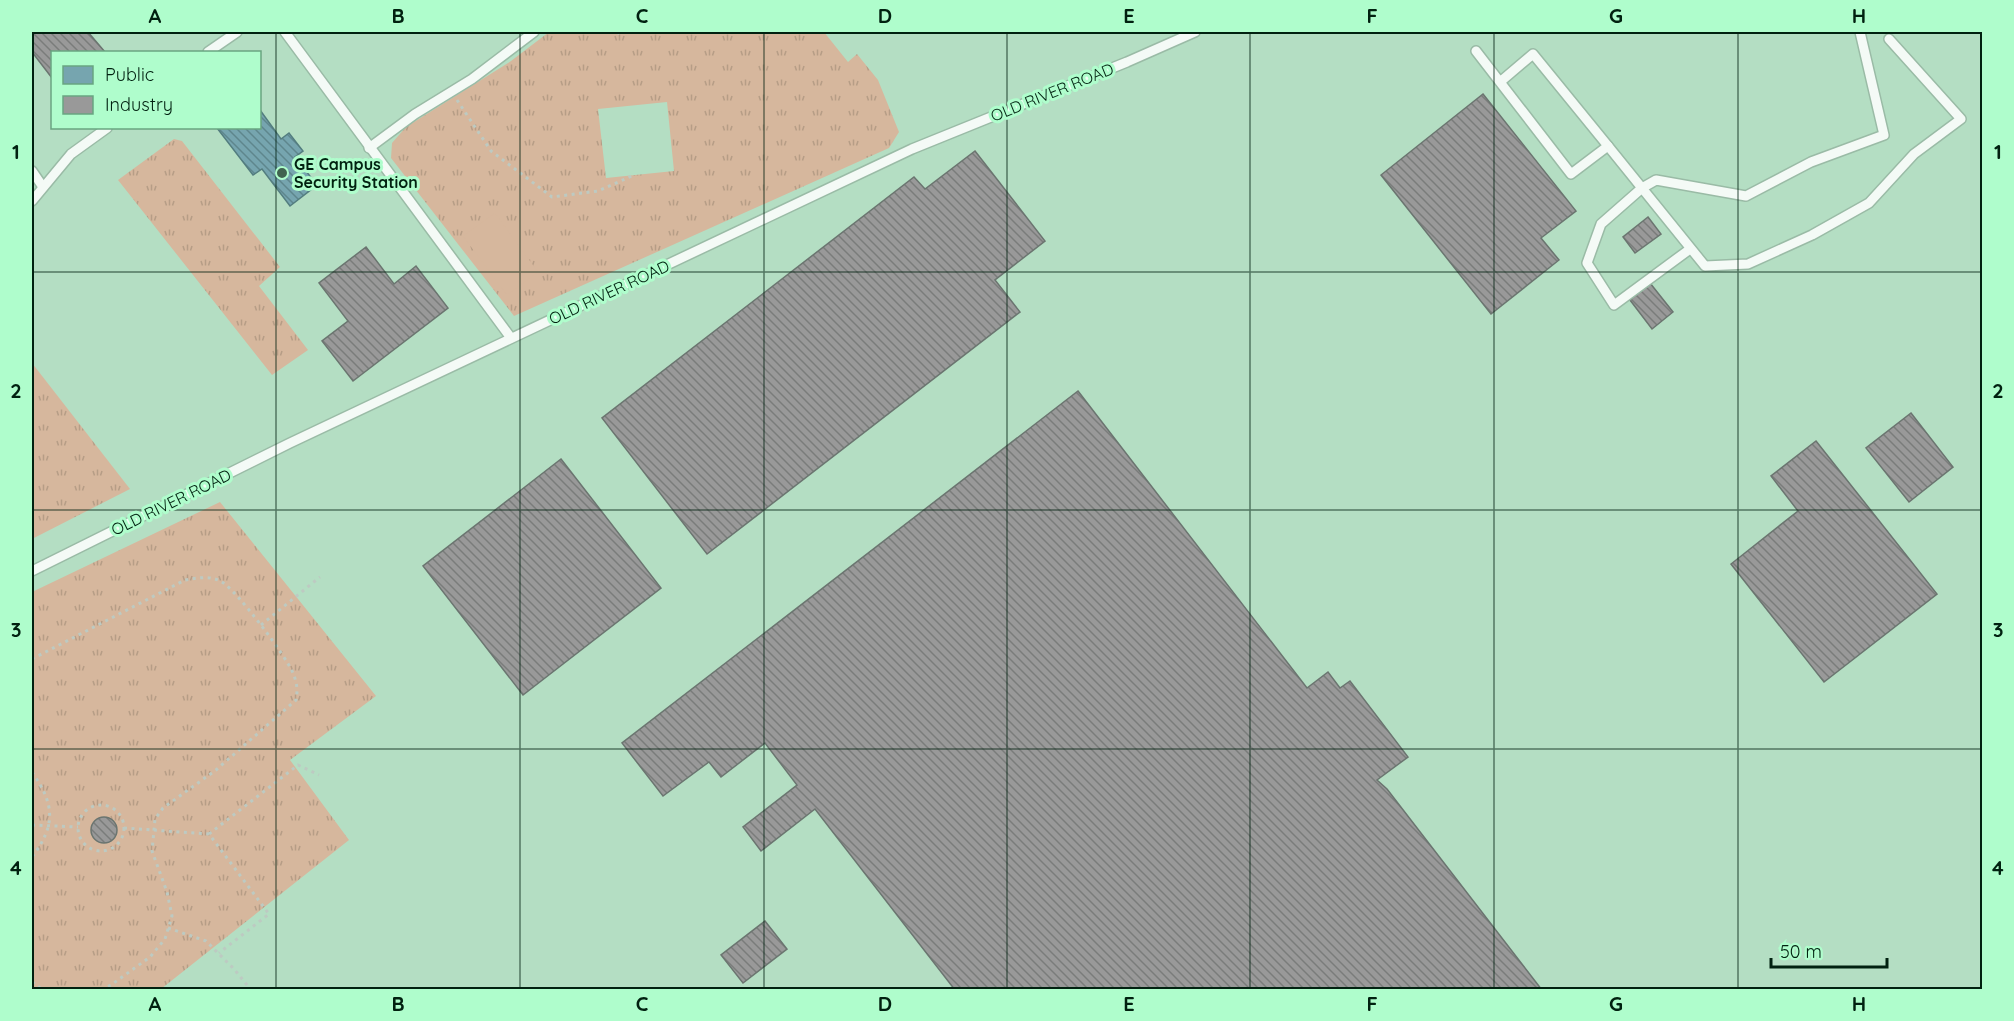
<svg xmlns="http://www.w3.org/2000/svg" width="2014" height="1021" font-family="Quicksand,sans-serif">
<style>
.grass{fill:url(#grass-tufts);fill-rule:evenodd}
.garden{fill:#d6b79d}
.public{fill:url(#public-back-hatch);stroke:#537d7f;stroke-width:1.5}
.industry{fill:url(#industry-back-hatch);stroke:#6b7570;stroke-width:1.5}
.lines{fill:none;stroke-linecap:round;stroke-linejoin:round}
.lane-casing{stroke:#9abba6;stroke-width:12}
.path{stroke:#bdcac2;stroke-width:3;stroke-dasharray:3 4.5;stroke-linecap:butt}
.lane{stroke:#f4faf6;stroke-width:9}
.grid{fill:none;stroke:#012110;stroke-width:1.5;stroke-opacity:0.55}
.poi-dot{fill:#40634f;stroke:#affdcc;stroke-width:2}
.labels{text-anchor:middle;stroke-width:6;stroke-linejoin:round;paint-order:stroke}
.street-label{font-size:16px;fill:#012110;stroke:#affdcc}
.poi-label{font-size:16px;font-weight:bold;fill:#012110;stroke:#affdcc;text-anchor:start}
.neatline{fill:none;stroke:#012110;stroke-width:2}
.grid-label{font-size:20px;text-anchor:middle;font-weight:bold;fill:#012110}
</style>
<defs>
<pattern id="grass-tufts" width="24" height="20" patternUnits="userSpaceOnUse" patternTransform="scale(1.5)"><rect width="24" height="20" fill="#d6b79d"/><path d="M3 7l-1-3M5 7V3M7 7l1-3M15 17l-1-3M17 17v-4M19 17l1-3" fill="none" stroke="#b69d86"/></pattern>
<pattern id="public-back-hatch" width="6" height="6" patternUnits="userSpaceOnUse" patternTransform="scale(1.5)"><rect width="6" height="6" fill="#76a5af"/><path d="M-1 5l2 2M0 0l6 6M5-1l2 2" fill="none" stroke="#5e868d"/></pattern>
<pattern id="industry-back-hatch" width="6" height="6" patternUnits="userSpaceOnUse" patternTransform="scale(1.5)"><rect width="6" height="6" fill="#999"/><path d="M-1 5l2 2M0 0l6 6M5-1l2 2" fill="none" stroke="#7a7c7b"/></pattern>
</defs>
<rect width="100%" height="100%" fill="#b4dec3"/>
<g class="grass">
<path d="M549,32H824L848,62L857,54L878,80L899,132L889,148L514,316L391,158L392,143L406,127L511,61ZM667,102L674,171L606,178L598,109Z"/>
<path d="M174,139L182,141L280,267L259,286L308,350L272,375L118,180Z"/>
<path d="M32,363L130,489L32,539Z"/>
<path d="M220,502L376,696L290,760L349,840L161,989H32V592Z"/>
</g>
<path class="garden" d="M495,213L538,272L507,295L463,236Z"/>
<path class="public" d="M260,110L281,139L289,133L303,151L295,157L317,185L290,206L262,169L253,175L217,128H260Z"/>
<g class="industry">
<path d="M32,32H88L105,52H52V78L32,52Z"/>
<path d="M1483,94L1576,211L1541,238L1559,260L1491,314L1381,175Z"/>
<path d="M975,151L1045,241L995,280L1020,312L707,554L602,418L914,177L925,189Z"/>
<path d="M1648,217L1661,234L1635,253L1623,237Z"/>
<path d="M366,247L394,284L416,266L448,308L353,381L322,341L348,321L319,283Z"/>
<path d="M1650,283L1673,312L1652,329L1630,300Z"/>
<path d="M1078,391L1307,688L1328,672L1340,688L1350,681L1408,757L1377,780L1387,789L1542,990H955L815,809L761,851L743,827L797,785L765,743L721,777L709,762L663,796L622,743Z"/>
<path d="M1911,413L1953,467L1909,502L1866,448Z"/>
<path d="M1816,441L1937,594L1824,682L1731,564L1798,511L1771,476Z"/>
<path d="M561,459L661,588L523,695L423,566Z"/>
<circle cx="104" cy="830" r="13"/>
<path d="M765,921L787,949L743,983L721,955Z"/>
</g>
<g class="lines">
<defs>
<g id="lane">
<path d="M285,32L511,338"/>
<path d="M1476,51L1571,174L1608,146L1533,54L1500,82"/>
<path d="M208,52L237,32"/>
<path d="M1608,146L1705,266L1748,264L1812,235L1869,203L1914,154L1961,119L1889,39"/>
<path d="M369,148L415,114L472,79L534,32"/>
<path d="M32,171L43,187"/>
<path d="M32,201L71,154L107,128"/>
<path d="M1690,249L1614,305L1587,263L1601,224L1642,188L1656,180L1746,196L1811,162L1884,135L1860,32"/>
<path d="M32,571L290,443L912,149L1127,62L1195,32"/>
</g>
</defs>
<use href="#lane" class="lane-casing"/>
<g class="path">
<path d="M617,32L621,35"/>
<path d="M457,100L491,151L552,197L598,191L634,175"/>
<path d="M261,625L320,577"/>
<path d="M32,659L185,580C198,578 210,575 222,582C237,591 286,656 293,673C297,683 298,690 296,700L216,770L163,808L155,819L152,851L167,892L172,916L165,939L150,957L111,985L101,990"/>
<path d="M32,772C55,805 56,825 32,857"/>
<circle cx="101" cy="828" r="23"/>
<path d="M32,825L78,827"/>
<path d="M124,828L209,834L269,914L219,953"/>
<path d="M209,834L298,765L319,775"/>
<path d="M168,928L206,941L234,969L251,990"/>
<path d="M32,982L43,990"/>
</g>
<use href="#lane" class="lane"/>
</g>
<path class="grid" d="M276,32V990M520,32V990M764,32V990M1007,32V990M1250,32V990M1494,32V990M1738,32V990M32,272H1982M32,510H1982M32,749H1982"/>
<circle class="poi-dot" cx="282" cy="173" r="6"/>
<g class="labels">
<g class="street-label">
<text transform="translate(1052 92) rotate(-22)" y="6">OLD RIVER ROAD</text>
<text transform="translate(609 292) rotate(-25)" y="6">OLD RIVER ROAD</text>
<text transform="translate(171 502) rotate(-26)" y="6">OLD RIVER ROAD</text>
</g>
<g class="poi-label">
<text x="294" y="170">GE Campus<tspan x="294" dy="18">Security Station</tspan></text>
</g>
</g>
<rect width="2014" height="1021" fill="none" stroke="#affdcc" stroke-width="66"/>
<rect x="51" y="51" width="210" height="78" fill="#affdcc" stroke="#69a581" stroke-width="1.5"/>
<rect x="63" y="66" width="30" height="18" fill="#76a5af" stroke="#69a581" stroke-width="1.5"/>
<text x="105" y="81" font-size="18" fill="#012110">Public</text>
<rect x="63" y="96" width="30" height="18" fill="#999999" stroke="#69a581" stroke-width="1.5"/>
<text x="105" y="111" font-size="18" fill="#012110">Industry</text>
<path d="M1771 958v9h116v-9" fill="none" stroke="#012110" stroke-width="3"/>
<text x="1780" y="958" font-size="18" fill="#012110" stroke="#affdcc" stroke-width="4.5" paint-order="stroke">50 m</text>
<rect x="33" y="33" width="1948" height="955" class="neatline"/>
<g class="grid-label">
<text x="155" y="23">A</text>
<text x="398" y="23">B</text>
<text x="642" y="23">C</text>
<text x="885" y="23">D</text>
<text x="1129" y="23">E</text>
<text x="1372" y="23">F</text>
<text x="1616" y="23">G</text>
<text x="1859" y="23">H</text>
<text x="16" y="159">1</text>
<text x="1998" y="159">1</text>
<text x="16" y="398">2</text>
<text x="1998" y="398">2</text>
<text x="16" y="637">3</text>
<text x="1998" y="637">3</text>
<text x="16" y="875">4</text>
<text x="1998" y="875">4</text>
<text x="155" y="1011">A</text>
<text x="398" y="1011">B</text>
<text x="642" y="1011">C</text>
<text x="885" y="1011">D</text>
<text x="1129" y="1011">E</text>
<text x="1372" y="1011">F</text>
<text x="1616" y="1011">G</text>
<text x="1859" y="1011">H</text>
</g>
</svg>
